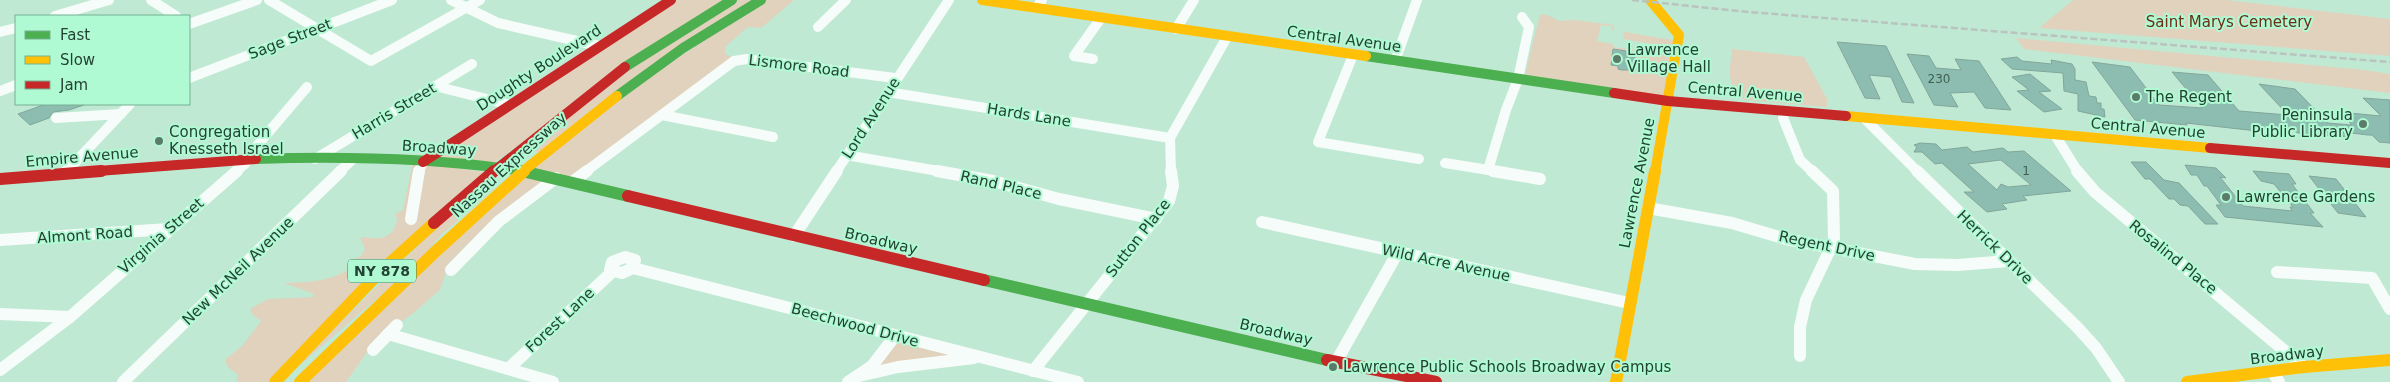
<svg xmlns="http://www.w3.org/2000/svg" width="2390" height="382" font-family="'DejaVu Sans',sans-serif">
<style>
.green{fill:#e0d2bd}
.building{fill:#8cbdb0;stroke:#81a69a;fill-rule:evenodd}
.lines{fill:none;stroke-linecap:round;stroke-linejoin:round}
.street-far1{stroke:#f6fcf9;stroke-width:10}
.street{stroke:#f6fcf9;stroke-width:12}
.fast-far1{stroke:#4caf50;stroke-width:10}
.fast{stroke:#4caf50;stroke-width:12}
.slow-far1{stroke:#ffc107;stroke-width:10}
.slow{stroke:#ffc107;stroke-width:12}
.jam-far1{stroke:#c62828;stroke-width:10}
.jam{stroke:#c62828;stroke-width:12}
.rail{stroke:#b9c4be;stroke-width:2.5;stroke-dasharray:7 3;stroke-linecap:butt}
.poi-dot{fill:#5b7c6b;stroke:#affad3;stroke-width:2}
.labels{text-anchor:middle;stroke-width:4;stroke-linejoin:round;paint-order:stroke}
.number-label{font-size:12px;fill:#3e6152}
.shield{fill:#affad3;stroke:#4e7963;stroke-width:1}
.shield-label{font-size:14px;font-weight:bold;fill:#244233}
.park-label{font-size:15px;fill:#6c2f16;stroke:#affad3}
.street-label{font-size:15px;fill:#244233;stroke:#affad3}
.poi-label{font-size:15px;fill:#244233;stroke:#affad3;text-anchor:start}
</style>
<rect width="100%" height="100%" fill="#c0e9d4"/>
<g class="green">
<path d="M672,0H733L490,165L429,160Z"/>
<path d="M737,0H758L541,153L524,149L598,89Z"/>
<path d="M764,0H794L761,28L748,27L725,47V54L733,58L572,179L533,170L580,124Z"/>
<path d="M2073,0H2227L2390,19V56L2039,28Z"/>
<path d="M1540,14L1550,16L1559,21L1575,20L1614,25L1613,30L1678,41L1676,48L1623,39L1624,32L1612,30V26L1601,25L1597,41L1613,44V47L1643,51L1646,47L1676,52L1666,99L1524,79Z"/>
<path d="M2016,38L2365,70L2390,74V93L2024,49Z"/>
<path d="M1732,49L1804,57L1827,99V107L1744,100C1725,81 1730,74 1732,49Z"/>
<path d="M413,162L484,172L272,382H237V374L228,367L225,360L242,346L261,321L253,315L250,309L268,299L314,297L312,293L284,283C308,282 328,282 350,269L352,265L348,262L361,256L365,249L360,237C373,238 389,242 395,226C397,221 398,219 395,214L403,210Z"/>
<path d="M522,173L552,180L485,227L449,263L440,290L411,315L377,338L346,382H302Z"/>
<path d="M478,187L494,189L440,236L415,266L280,382Z"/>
<path d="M895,336L980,357L872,366Z"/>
</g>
<g class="building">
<path d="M1837,42L1886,46L1914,103L1902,102L1891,77L1869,75L1880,99L1865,98Z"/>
<path d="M1613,49L1626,51V56L1635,57V61H1637V70H1622L1618,69V66L1611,65Z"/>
<path d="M1907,54L1929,56L1936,68L1961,70L1955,59L1979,61L2011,110L1985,108L1974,92L1950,93L1958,107L1934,105Z"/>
<path d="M2017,57L2022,61L2052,64L2051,60L2072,64L2075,69V80L2086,82L2089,96L2096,97L2097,103H2101V109H2104L2105,117L2078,111V94L2064,91L2063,73L2012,69L2001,59Z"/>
<path d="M2092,62L2130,67L2159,105L2202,108L2172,72L2208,75L2239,111L2288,115L2259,84L2295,89L2328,123L2352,125L2339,112L2381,116L2363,98L2390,100V143L2379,142L2372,135H2368L2343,132L2348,137L2298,133L2290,129L2283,131L2255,129L2257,131L2186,123L2187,125L2135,120Z"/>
<path d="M2030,74L2051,91L2039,92L2062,109L2044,112L2017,91L2029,90L2012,77Z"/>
<path d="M46,104H84V105L69,110L53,112L49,118L30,125L18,114Z"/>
<path d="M1920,143L1936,144L1942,150L1967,147L1973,152L2003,148L2008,152L2024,151L2071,191L2023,196L2027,200L2002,204L2007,209L1987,212L1964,192H1974L1942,163L1935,164L1922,152H1914L1917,147L1914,145ZM2001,160L2031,185L2008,187L2001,184L1997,190L1968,164Z"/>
<path d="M2131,162H2146L2164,180L2179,183L2218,224H2205L2188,206L2180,205L2174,199H2169L2150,179H2145Z"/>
<path d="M2185,165L2216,168L2226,178L2220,177L2243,206L2292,211L2290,207H2293L2274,184L2261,181L2253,171L2289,174L2296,184H2292L2314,213H2310L2323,227L2225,217L2216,205H2221L2207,186H2204L2197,175H2191Z"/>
<path d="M2309,176L2336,179L2366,217L2338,213Z"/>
</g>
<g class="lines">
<g class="street-far1">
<path d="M151,0L176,16"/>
<path d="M269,0L371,61L480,0"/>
<path d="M451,0L498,23L599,46"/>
<path d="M1036,8L1042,0"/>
<path d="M55,16L109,0"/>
<path d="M189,24L257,0"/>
<path d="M818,27L846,0"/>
<path d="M1176,29L1194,0"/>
<path d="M0,32L16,28"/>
<path d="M1353,55L1318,142L1419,159"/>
<path d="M1093,59L1074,56L1101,18"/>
<path d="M1395,61L1417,0"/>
<path d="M189,78L392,0"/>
<path d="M435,86L510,105"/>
<path d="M0,91L16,85"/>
<path d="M888,92L1170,138"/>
<path d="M1784,111L1783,118L1800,160L1813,172"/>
<path d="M662,115L773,137"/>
<path d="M56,118L121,114"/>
<path d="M1864,118L1918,172"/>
<path d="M2055,135L2078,172"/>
<path d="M846,155L944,172"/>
<path d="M315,159L472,64"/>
<path d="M1445,163L1501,172"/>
<path d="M1488,170L1506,110L1518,79L1529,27L1522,17"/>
<path d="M66,172L130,104"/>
<path d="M235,172L245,164L250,154L307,87"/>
<path d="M339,172L353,159"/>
<path d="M419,172L423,162"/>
<path d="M585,172L734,61L747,59L895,78"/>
<path d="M836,172L949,0"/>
<path d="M1171,172L1170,138L1227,37"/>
</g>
<g class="street">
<path d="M937,171L993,181L1059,199L1156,219"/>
<path d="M1493,171L1540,179"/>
<path d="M1917,171L2077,327L2096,348L2119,382"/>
<path d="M2077,171L2095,192L2304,367"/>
<path d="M65,173L67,171"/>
<path d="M572,182L587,171"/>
<path d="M1648,208L1732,223L1786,239L1915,264L1957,265L2009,261"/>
<path d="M411,219L419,171"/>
<path d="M1262,222L1629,303"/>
<path d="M794,236L837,171"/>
<path d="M0,240L169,229"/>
<path d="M625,257L635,260L633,268L622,273L610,270L612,262Z"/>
<path d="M633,268L1078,382"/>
<path d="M451,270L499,221L556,178"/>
<path d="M2277,272L2372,278L2390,309"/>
<path d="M0,314L70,317"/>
<path d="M388,334L553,382"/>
<path d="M373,350L397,325"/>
<path d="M1800,356V327L1806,300L1834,241L1833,191L1812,171"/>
<path d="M1336,362L1398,252"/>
<path d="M508,369L612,272"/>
<path d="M0,370L70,317L237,171"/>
<path d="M1033,371L1169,201L1173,186L1171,171"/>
<path d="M2272,371L2279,382"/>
<path d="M859,376L898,367L974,358"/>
<path d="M123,382L341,171"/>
<path d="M848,382L872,366L895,336"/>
</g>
<g class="fast-far1">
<path d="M1366,56L1614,93"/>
<path d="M625,67L732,0"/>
<path d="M617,96L683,48L761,0"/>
<path d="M256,159C347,156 439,158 529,172"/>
</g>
<g class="fast">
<path d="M522,171L628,196"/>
<path d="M984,280L1327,360"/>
</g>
<g class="slow-far1">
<path d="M982,0L1366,56"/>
<path d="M1650,0L1679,35L1655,172"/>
<path d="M1846,116L2210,148"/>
<path d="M522,172L617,96"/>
</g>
<g class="slow">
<path d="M275,382L381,271L434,223"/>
<path d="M300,382L435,252L524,171"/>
<path d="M1616,382L1655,171"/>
<path d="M2187,382L2304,367L2390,360"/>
</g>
<g class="jam-far1">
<path d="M1614,93L1668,101L1846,116"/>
<path d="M2210,148L2390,163"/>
<path d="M423,162L671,0"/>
<path d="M85,172L256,159"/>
<path d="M493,172L625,67"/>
</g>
<g class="jam">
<path d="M0,179L101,171"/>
<path d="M628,196L984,280"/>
<path d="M434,223L494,171"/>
<path d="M1327,360L1436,382"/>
</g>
<path class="rail" d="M1632,0L1748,12L2390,62"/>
</g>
<g class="poi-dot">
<circle cx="1617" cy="59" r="5"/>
<circle cx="2136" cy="97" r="5"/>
<circle cx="2363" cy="124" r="5"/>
<circle cx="159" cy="141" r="5"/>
<circle cx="2226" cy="197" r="5"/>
<circle cx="1333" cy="367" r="5"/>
</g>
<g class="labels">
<g class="number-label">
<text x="1939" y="83">230</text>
<text x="2026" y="175">1</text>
</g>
<rect class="shield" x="348" y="259.5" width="68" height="23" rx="4"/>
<g class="shield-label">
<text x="382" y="276">NY 878</text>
</g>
<g class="park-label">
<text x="2229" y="27">Saint Marys Cemetery</text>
</g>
<g class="street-label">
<text transform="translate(290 39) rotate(-21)" y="5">Sage Street</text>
<text transform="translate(1344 39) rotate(8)" y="5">Central Avenue</text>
<text transform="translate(799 66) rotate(7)" y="5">Lismore Road</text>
<text transform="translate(539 68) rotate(-33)" y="5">Doughty Boulevard</text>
<text transform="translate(1745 92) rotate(5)" y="5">Central Avenue</text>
<text transform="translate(394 111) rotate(-31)" y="5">Harris Street</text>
<text transform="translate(1029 115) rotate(9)" y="5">Hards Lane</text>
<text transform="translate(871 118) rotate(-57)" y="5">Lord Avenue</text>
<text transform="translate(2148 128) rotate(5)" y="5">Central Avenue</text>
<text transform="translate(439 148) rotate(4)" y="5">Broadway</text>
<text transform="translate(82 157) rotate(-5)" y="5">Empire Avenue</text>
<text transform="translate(509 165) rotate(-42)" y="5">Nassau Expressway</text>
<text transform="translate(1637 183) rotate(-79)" y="5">Lawrence Avenue</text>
<text transform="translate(1001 185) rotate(13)" y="5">Rand Place</text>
<text transform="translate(85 235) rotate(-4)" y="5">Almont Road</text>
<text transform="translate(161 236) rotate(-41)" y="5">Virginia Street</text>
<text transform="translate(1138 238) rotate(-52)" y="5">Sutton Place</text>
<text transform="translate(881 241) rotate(13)" y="5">Broadway</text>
<text transform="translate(1827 246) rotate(12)" y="5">Regent Drive</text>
<text transform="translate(1995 247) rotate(44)" y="5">Herrick Drive</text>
<text transform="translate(2173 257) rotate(39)" y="5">Rosalind Place</text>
<text transform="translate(1446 263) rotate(12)" y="5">Wild Acre Avenue</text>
<text transform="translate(238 271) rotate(-44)" y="5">New McNeil Avenue</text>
<text transform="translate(560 320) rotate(-43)" y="5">Forest Lane</text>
<text transform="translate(855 325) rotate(15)" y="5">Beechwood Drive</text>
<text transform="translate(1276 332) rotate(13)" y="5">Broadway</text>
<text transform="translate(2287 355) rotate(-7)" y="5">Broadway</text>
</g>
<g class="poi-label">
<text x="1627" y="55">Lawrence<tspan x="1627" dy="17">Village Hall</tspan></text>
<text x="2146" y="102">The Regent</text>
<text x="2353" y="120" text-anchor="end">Peninsula<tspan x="2353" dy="17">Public Library</tspan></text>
<text x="169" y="137">Congregation<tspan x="169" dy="17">Knesseth Israel</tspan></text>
<text x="2236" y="202">Lawrence Gardens</text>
<text x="1343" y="372">Lawrence Public Schools Broadway Campus</text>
</g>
</g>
<rect x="15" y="15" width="175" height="90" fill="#affad3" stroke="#77b093"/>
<rect x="25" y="31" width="25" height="8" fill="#4caf50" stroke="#77b093"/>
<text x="60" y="40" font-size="15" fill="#244233">Fast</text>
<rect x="25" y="56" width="25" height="8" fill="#ffc107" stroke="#77b093"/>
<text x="60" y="65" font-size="15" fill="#244233">Slow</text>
<rect x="25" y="81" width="25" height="8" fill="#c62828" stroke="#77b093"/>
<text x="60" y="90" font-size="15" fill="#244233">Jam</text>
</svg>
